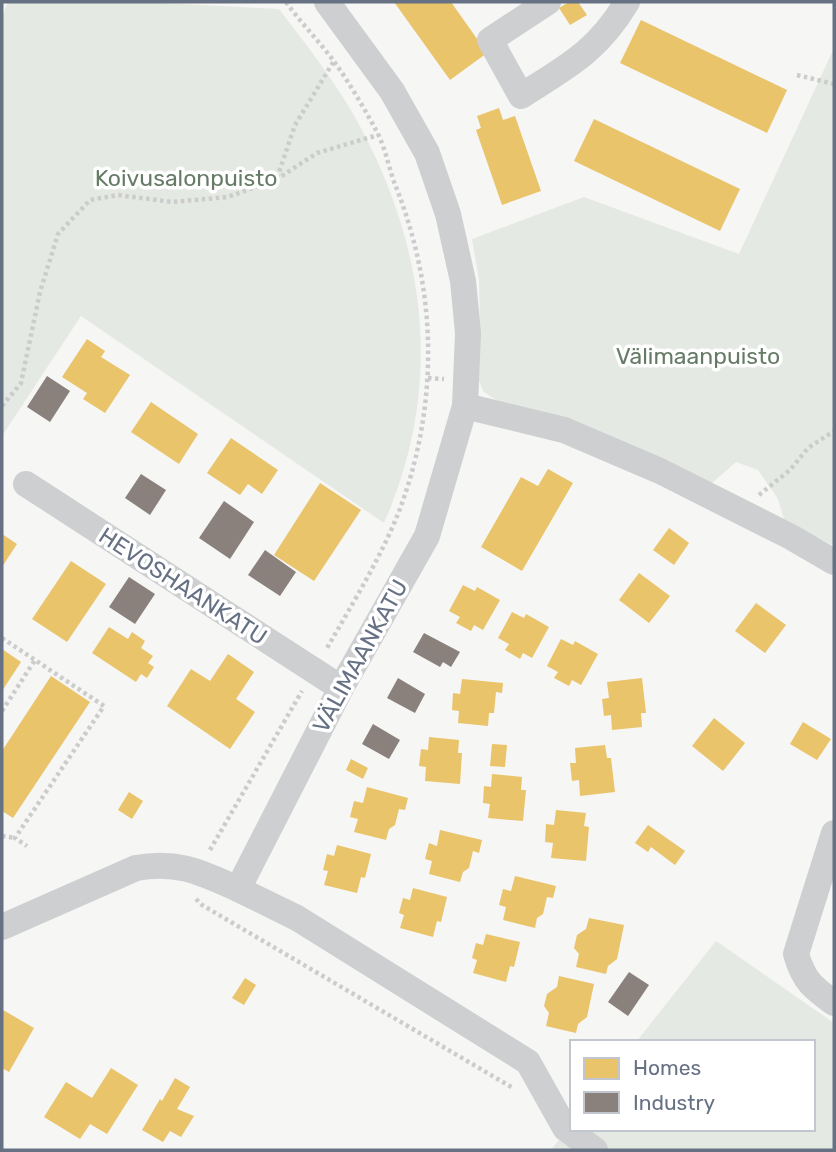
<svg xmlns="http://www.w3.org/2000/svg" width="836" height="1152" font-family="Rubik,sans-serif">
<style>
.green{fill:#e5e9e3}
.homes{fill:#e9c46a}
.industry{fill:#8a817c}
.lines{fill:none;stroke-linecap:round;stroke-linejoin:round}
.path{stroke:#cccccd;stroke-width:4.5;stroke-dasharray:3.5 3.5;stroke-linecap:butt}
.minor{stroke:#cecfd0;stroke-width:26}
.labels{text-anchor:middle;stroke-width:7;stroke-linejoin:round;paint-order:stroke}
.park-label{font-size:23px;fill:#667b66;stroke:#fff}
.street-label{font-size:23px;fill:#677184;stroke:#fff}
</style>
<rect width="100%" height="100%" fill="#f6f6f5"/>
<g class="green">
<path d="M8,2H143L279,9C308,47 338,85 361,128C428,254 443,390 384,523L81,316L2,436V17Z"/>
<path d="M834,48V546L784,520L778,499L758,470L736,462L712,483L496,400L484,392L479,381L480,331L479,280L472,239L584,197L739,254Z"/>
<path d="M716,941L834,1023V1150H551L572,1123V1129H813V1042H636Z"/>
</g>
<g class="homes">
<path d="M394,2H451L487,53L450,80Z"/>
<path d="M569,2H578L587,15L570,25L559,8Z"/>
<path d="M641,20L787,90L767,133L620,63Z"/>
<path d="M499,108L503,120L515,116L541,191L502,205L476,130L481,128L477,116Z"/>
<path d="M594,119L740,189L720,231L574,161Z"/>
<path d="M87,339L105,351L101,357L130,375L105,413L83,399L87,393L62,377Z"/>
<path d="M151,402L198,434L179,464L131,432Z"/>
<path d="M231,438L278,470L262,494L248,484L240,495L207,473Z"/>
<path d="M548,469L573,483L522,571L481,547L521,477L538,486Z"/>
<path d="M320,483L361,510L314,581L274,555Z"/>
<path d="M669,528L689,543L674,565L653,550Z"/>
<path d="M2,534L17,544L2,567Z"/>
<path d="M71,561L106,584L67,642L32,619Z"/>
<path d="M639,573L670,596L649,623L619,600Z"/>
<path d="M463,585L475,591L477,587L500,600L483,630L474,625L471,631L456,623L460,617L449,611Z"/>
<path d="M756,603L786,625L765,653L735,631Z"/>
<path d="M512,612L524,618L526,614L549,627L532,658L523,653L520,659L505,650L509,644L498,638Z"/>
<path d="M109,627L128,639L132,632L145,641L141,648L153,656L148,663L154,667L147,678L141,674L136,682L92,653Z"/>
<path d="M561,639L573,645L575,641L598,654L581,685L572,680L569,686L554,678L558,672L547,666Z"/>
<path d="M2,649L21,662L2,691Z"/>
<path d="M228,654L254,672L236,699L255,712L230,749L167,706L191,669L210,681Z"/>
<path d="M51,676L90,702L13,818L2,811V751Z"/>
<path d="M642,678L646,713H641L642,727L612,730L611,715L604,716L602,699L609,698L607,682Z"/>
<path d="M462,679L503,683L502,693L496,692L494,713H489L488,726L458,723L459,711L452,710L453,693L460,694Z"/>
<path d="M714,718L745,743L723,771L692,746Z"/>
<path d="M803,722L831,739L817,760L790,744Z"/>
<path d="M429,737L459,740L458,753H462L460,784L425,781L426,767L419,766L421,749L428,750Z"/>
<path d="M492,744L507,745L505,767L490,766Z"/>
<path d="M605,745L607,758H611L615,792L580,796L579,780L572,781L570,763H576L575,748Z"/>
<path d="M351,759L368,768L363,779L346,770Z"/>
<path d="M492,774L522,777L521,790H526L523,821L488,818L490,804L483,803L484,786L491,787Z"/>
<path d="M367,787L408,798L405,810L399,809L395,825L389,829L386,840L354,832L358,819L350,817L354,801L363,803Z"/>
<path d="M129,792L143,801L132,819L118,810Z"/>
<path d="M556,810L586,813L584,826L589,827L586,861L551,858L553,843L545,842L546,824L554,825Z"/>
<path d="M648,825L685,851L675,865L651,847L648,852L635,843Z"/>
<path d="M440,830L482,840L479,853L473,851L469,868L463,872L460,882L429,874L432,861L425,859L429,843L437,846Z"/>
<path d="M337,845L371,854L365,878L361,877L357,893L324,885L328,871L323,870L327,854L334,856Z"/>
<path d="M515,876L556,886L553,898L547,897L543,914L537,918L535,928L503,920L506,907L499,905L503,889L511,891Z"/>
<path d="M413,888L447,897L441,922L437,921L433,937L400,928L404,915L399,913L403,898L410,900Z"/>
<path d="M589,918L624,925L617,959L608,966L606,974L576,967L579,954L574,948L577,935L586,929Z"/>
<path d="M486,934L520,942L514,967L510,966L506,982L473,973L477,960L472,958L476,943L483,945Z"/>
<path d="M559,976L594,984L587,1017L578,1024L576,1033L546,1026L549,1013L544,1006L547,994L557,987Z"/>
<path d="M245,978L256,985L244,1005L232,998Z"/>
<path d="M3,1010L34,1028L9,1072L2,1068Z"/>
<path d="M111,1068L138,1085L107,1134L90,1124L80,1139L44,1117L66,1082L92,1098Z"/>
<path d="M175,1078L190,1087L177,1109L194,1116L181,1137L170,1131L163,1142L142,1130L160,1099L162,1101Z"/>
</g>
<g class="industry">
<path d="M47,376L70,391L50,422L27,407Z"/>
<path d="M141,474L166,490L150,515L125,498Z"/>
<path d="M224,501L254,522L230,559L199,538Z"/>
<path d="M265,550L296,572L280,596L248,575Z"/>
<path d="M129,577L155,594L135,624L109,607Z"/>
<path d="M424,633L460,652L451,667L443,662L440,667L413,652Z"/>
<path d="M398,678L425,694L415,713L387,698Z"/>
<path d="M373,724L400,740L389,759L362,744Z"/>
<path d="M629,972L649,985L628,1016L608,1002Z"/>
</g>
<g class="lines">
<g class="path">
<path d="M286,2C300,22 318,40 333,60C349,82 364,108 377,132C386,149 389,170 396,187C438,293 439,407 398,514C379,561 351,606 326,650"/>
<path d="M797,75L834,84"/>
<path d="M277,178L295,125L334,61"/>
<path d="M428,378L444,379"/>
<path d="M2,406L21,383L40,292L58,234L90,200L118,195L172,202L228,197L277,179L317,153L378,135"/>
<path d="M759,495L790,470L808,448L834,431"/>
<path d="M2,638L104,706L15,838L27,846"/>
<path d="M2,711L35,660"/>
<path d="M2,836L15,838"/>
<path d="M210,850L302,691"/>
<path d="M196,899L202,905L513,1088"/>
</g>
<g class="minor">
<path d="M327,2L392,91L427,153L448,214L463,281L468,333L465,406L427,536L341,688L238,889L297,918L528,1062L565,1128L595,1150"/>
<path d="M548,2L490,40L521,96C568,66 598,51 627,2"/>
<path d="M465,406L564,430L660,471L791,537L834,562"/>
<path d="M26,484L341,688"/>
<path d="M834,833L796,954C804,981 812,987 834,1003"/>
<path d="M2,927L136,868C177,860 202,873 238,889"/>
</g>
</g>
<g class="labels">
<g class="park-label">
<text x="186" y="186">Koivusalonpuisto</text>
<text x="698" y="364">Välimaanpuisto</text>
</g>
<g class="street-label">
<text transform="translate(183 586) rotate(33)" y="8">HEVOSHAANKATU</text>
<text transform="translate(360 656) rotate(-61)" y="8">VÄLIMAANKATU</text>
</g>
</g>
<rect width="836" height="1152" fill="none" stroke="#677184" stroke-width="7"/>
<rect x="570" y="1040" width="245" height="91" fill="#ffffff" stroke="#c2c6ce" stroke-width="2"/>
<rect x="584" y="1058" width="35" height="21" fill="#e9c46a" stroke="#c2c6ce" stroke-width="2"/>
<text x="633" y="1075" font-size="21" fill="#677184">Homes</text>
<rect x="584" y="1092" width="35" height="21" fill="#8a817c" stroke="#c2c6ce" stroke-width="2"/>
<text x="633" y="1110" font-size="21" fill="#677184">Industry</text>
</svg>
